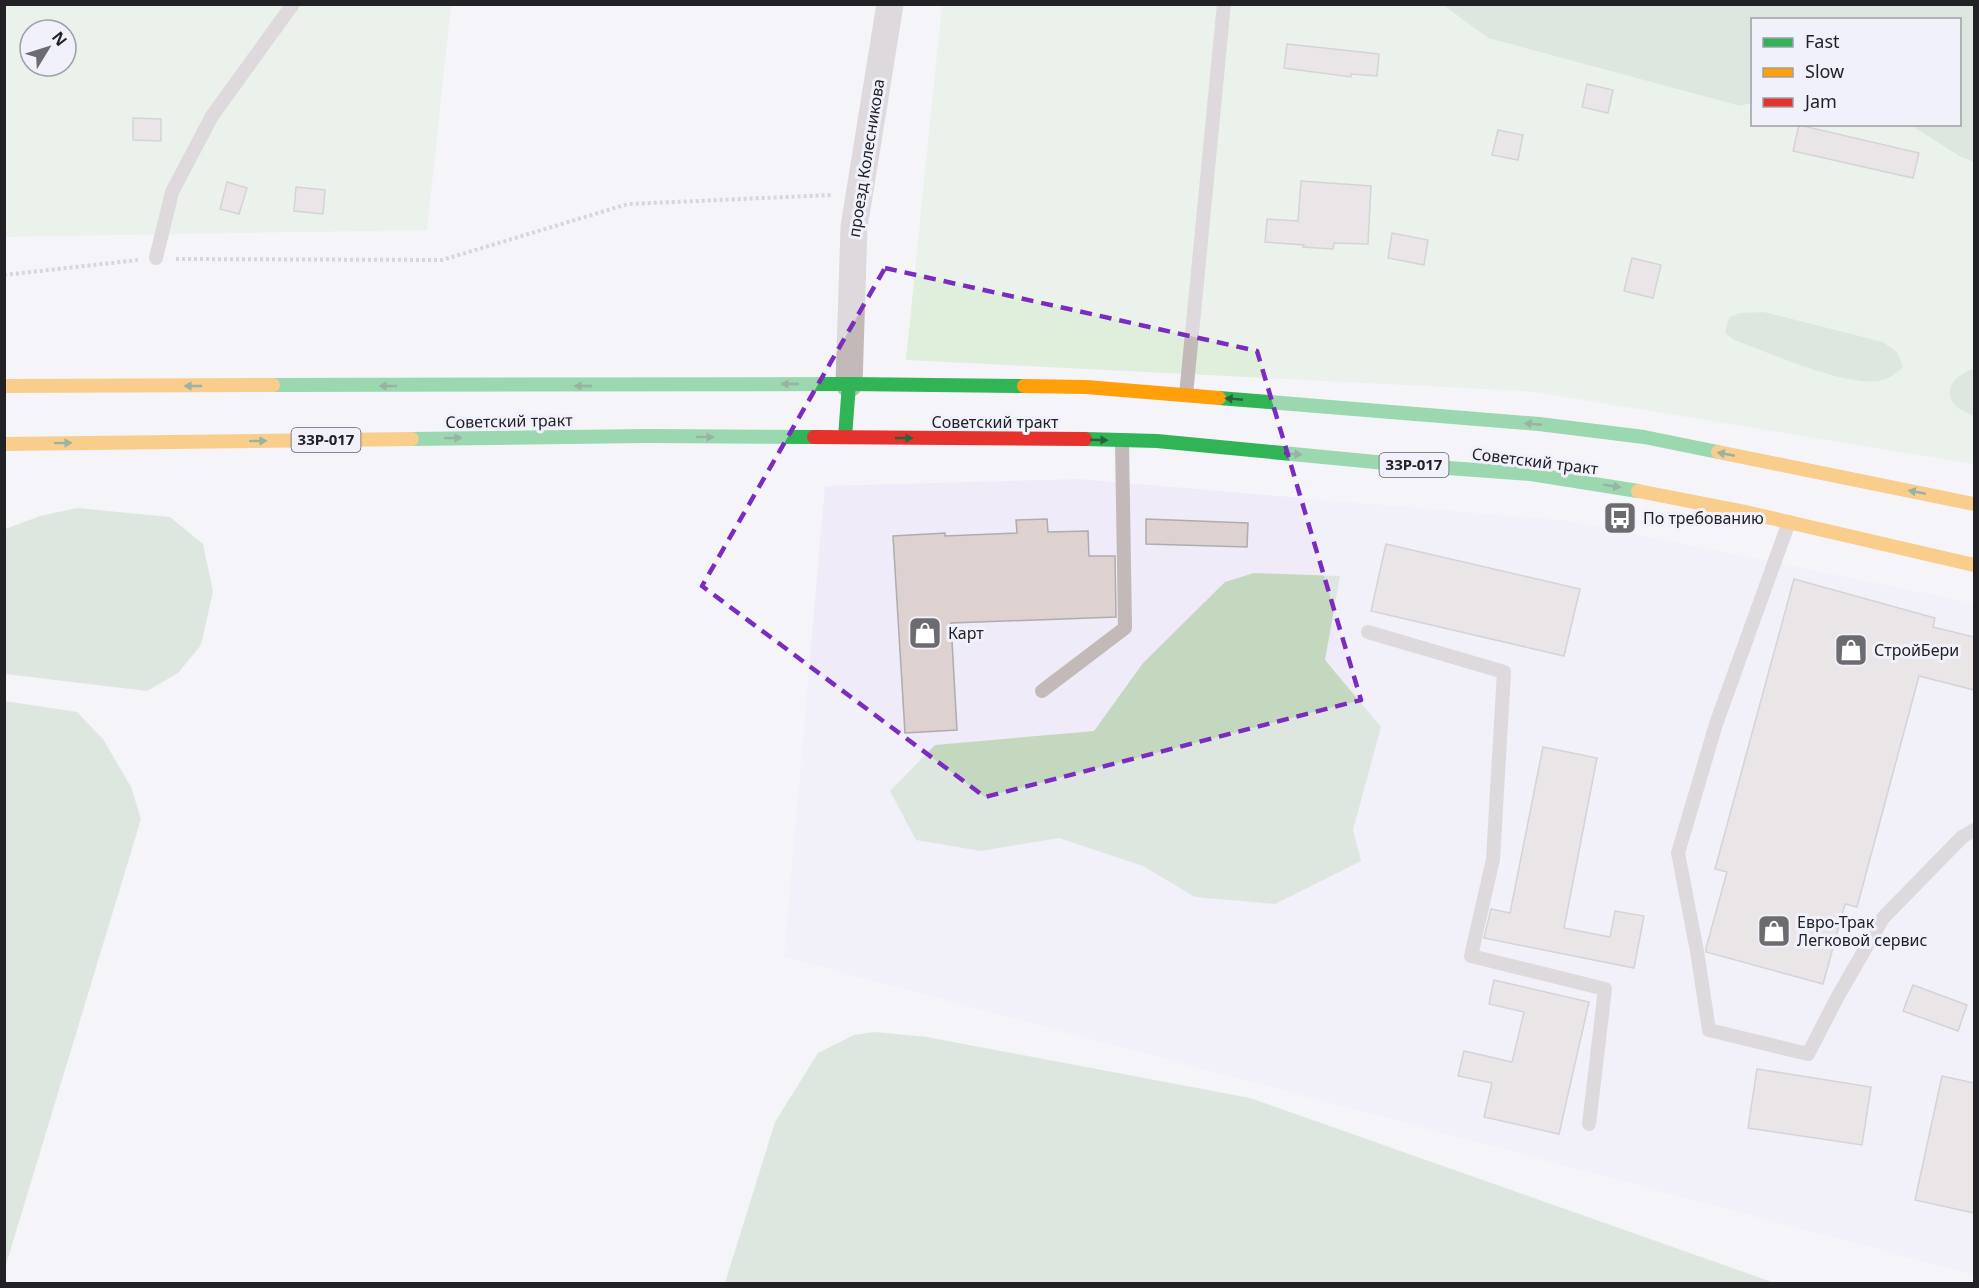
<svg xmlns="http://www.w3.org/2000/svg" width="1979" height="1288" font-family="'Noto Sans',sans-serif">
<style>
.industrial{fill:#f0ebf9}
.green{fill:#e0efdc;fill-rule:evenodd}
.forest{fill:#c4d8bf}
.building{fill:#ddd2cf;stroke:#aeacad;stroke-width:1.5}
.lines{fill:none;stroke-linecap:round;stroke-linejoin:round}
.path{stroke:#b6b1b2;stroke-width:4;stroke-dasharray:3 3;stroke-linecap:butt}
.lane{stroke:#c3b9b8;stroke-width:14}
.street{stroke:#c3b9b8;stroke-width:27}
.fast{stroke:#30b455;stroke-width:14}
.slow{stroke:#ff9f0a;stroke-width:14}
.jam{stroke:#e5322d;stroke-width:14}
.oneway{fill:#28643b}
.marked{fill:none;stroke:#7b2cbf;stroke-width:4.5;stroke-dasharray:12 8;stroke-linejoin:round}
.labels{text-anchor:middle;stroke-width:6;stroke-linejoin:round;paint-order:stroke}
.shield{fill:#f1f1fc;stroke:#606066;stroke-width:1.5}
.shield-label{font-size:15px;font-weight:bold;fill:#222226}
.street-label{font-size:16px;fill:#222226;stroke:#f1f1fc}
.poi-label{font-size:16px;fill:#222226;stroke:#f1f1fc;text-anchor:start}
</style>
<rect width="100%" height="100%" fill="#f4f4f9"/>
<path class="industrial" d="M1079,479L1570,521L1974,603V1275L784,957L825,486Z"/>
<g class="green">
<path d="M4,5H451L427,230L5,237ZM30,30H66V66H30Z"/>
<path d="M942,5H1443L1488,38L1740,106L1752,103V124L1910,125L1961,157L1974,162V464L1528,391L906,360Z"/>
</g>
<g class="forest">
<path d="M1443,5H1974V162L1961,157L1910,125L1960,124V20H1752V103L1740,106L1488,38Z"/>
<path d="M1764,312L1883,342L1897,352L1903,367C1896,374 1889,379 1879,381C1843,386 1770,353 1734,340L1725,333L1729,317L1741,313Z"/>
<path d="M1974,369V416C1970,414 1965,412 1961,410C1938,394 1954,374 1974,369Z"/>
<path d="M77,508L170,517L203,544L213,591L201,645L178,673L147,691L5,674V529L40,516Z"/>
<path d="M1254,573L1340,576L1325,660L1381,727L1353,830L1361,861L1275,904L1195,897L1143,866L1059,838L981,851L916,840L890,791L935,745L1094,731L1143,663L1225,582Z"/>
<path d="M5,701L77,712L103,739L131,787L141,819L5,1268Z"/>
<path d="M874,1032L927,1037L1250,1098L1775,1283H725L775,1122L818,1053L854,1035Z"/>
</g>
<g class="building">
<path d="M1287,44L1379,54L1377,76L1351,74V77L1284,68Z"/>
<path d="M1587,84L1613,90L1608,113L1582,107Z"/>
<path d="M133,118L161,119V141L133,140Z"/>
<path d="M1799,125L1919,153L1913,178L1793,151Z"/>
<path d="M1498,130L1523,135L1518,160L1492,155Z"/>
<path d="M1301,181L1371,186L1368,244L1334,243L1333,249L1303,247L1304,245L1265,242L1267,219L1298,221Z"/>
<path d="M227,182L247,188L239,214L220,209Z"/>
<path d="M296,187L325,190L323,214L294,211Z"/>
<path d="M1392,233L1428,240L1424,265L1388,258Z"/>
<path d="M1632,258L1661,265L1653,298L1624,291Z"/>
<path d="M1047,519L1048,532L1088,531L1089,556H1115L1116,617L951,623L957,730L905,733L893,536L945,533V536L1017,533L1016,520Z"/>
<path d="M1146,519L1248,523L1247,547L1146,544Z"/>
<path d="M1386,544L1580,589L1564,656L1371,611Z"/>
<path d="M1794,579L1935,618L1933,627L1974,637V690L1919,676L1857,907L1845,904L1823,984L1706,952V948L1727,872L1715,869Z"/>
<path d="M1543,747L1597,758L1564,928L1610,937L1615,911L1644,916L1634,968L1484,938L1491,909L1510,913Z"/>
<path d="M1494,980L1589,1002L1559,1134L1484,1117L1492,1083L1458,1076L1464,1051L1512,1062L1524,1012L1489,1004Z"/>
<path d="M1913,985L1967,1005L1958,1031L1903,1011Z"/>
<path d="M1757,1069L1871,1087L1862,1145L1748,1128Z"/>
<path d="M1942,1076L1974,1083V1213L1915,1200Z"/>
</g>
<g class="lines">
<g class="path">
<path d="M176,259L442,260L628,204L832,195"/>
<path d="M4,275L138,260"/>
</g>
<g class="lane">
<path d="M156,258L172,192L212,116L293,4"/>
<path d="M1186,395L1224,4"/>
<path d="M1789,522L1716,724L1678,853L1697,951L1709,1030L1808,1054L1838,996L1883,918L1962,837L1974,830"/>
<path d="M1368,632L1504,672L1493,859L1471,956L1605,989L1589,1124"/>
<path d="M1042,691L1125,628L1122,441"/>
</g>
<path class="street" d="M849,384L854,227L890,4"/>
<g class="fast">
<path d="M273,385L849,384L1024,386"/>
<path d="M1219,398L1539,424L1644,437L1718,452"/>
<path d="M845,437L849,384"/>
<path d="M412,439L647,436L814,437"/>
<path d="M1085,439L1157,441L1407,465L1531,474L1638,491"/>
</g>
<g class="slow">
<path d="M4,386L273,385"/>
<path d="M1024,386L1086,387L1219,398"/>
<path d="M4,444L412,439"/>
<path d="M1718,452L1974,504"/>
<path d="M1638,491L1741,511L1974,565"/>
</g>
<path class="jam" d="M814,437L1085,439"/>
</g>
<defs><path id="oneway-solid" d="M-6-.8H1V-3.2L6.5 0L1 3.2V.8H-6Z" transform="scale(1.5)"/></defs>
<g class="oneway">
<use href="#oneway-solid" transform="translate(790 384) rotate(180)"/>
<use href="#oneway-solid" transform="translate(193 386) rotate(180)"/>
<use href="#oneway-solid" transform="translate(388 386) rotate(180)"/>
<use href="#oneway-solid" transform="translate(583 386) rotate(180)"/>
<use href="#oneway-solid" transform="translate(1234 399) rotate(-175)"/>
<use href="#oneway-solid" transform="translate(1533 424) rotate(-175)"/>
<use href="#oneway-solid" transform="translate(705 437) rotate(1)"/>
<use href="#oneway-solid" transform="translate(453 438) rotate(-1)"/>
<use href="#oneway-solid" transform="translate(904 438)"/>
<use href="#oneway-solid" transform="translate(1099 440) rotate(2)"/>
<use href="#oneway-solid" transform="translate(258 441) rotate(-1)"/>
<use href="#oneway-solid" transform="translate(63 443) rotate(-1)"/>
<use href="#oneway-solid" transform="translate(1293 454) rotate(5)"/>
<use href="#oneway-solid" transform="translate(1726 454) rotate(-169)"/>
<use href="#oneway-solid" transform="translate(1612 486) rotate(9)"/>
<use href="#oneway-solid" transform="translate(1917 492) rotate(-169)"/>
</g>
<path d="M0 0H1979V1288H0ZM885,268L1257,351L1361,700L985,797L702,586Z" fill="#f4f4f9" fill-opacity=".55" fill-rule="evenodd"/>
<path class="marked" d="M885,268L1257,351L1361,700L985,797L702,586Z"/>
<defs>
<symbol id="bus-square" viewBox="-11 -11 22 22"><rect x="-9" y="-9" width="18" height="18" rx="4" fill="#6c6c70" stroke="#f1f1fc"/><path d="M-5-6H5V4H4V6H2V4H-2V6H-4V4H-5ZM-3.5-4V0h7V-4ZM-3.5 1.2v1.5H-2V1.2ZM2 1.2v1.5H3.5V1.2Z" fill="#fff"/></symbol>
<symbol id="shop-square" viewBox="-11 -11 22 22"><rect x="-9" y="-9" width="18" height="18" rx="4" fill="#6c6c70" stroke="#f1f1fc"/><path d="M-5-2.5h2.3a2.7 3.5 0 0 1 5.4 0H5L5.5 6h-11ZM-1.5-2.5h3a1.5 2.3 0 0 0-3 0Z" fill="#fff"/></symbol>
</defs>
<g fill-rule="evenodd">
<use href="#bus-square" x="1601" y="499" width="38" height="38"/>
<use href="#shop-square" x="906" y="614" width="38" height="38"/>
<use href="#shop-square" x="1832" y="631" width="38" height="38"/>
<use href="#shop-square" x="1755" y="912" width="38" height="38"/>
</g>
<g class="labels">
<g class="shield">
<rect x="291.5" y="428" width="69" height="24" rx="4.5"/>
<rect x="1379.5" y="453" width="69" height="24" rx="4.5"/>
</g>
<g class="shield-label">
<text x="326" y="445">33Р-017</text>
<text x="1414" y="470">33Р-017</text>
</g>
<g class="street-label">
<text transform="translate(866 158) rotate(-81)" y="6">проезд Колесникова</text>
<text transform="translate(509 421) rotate(-1)" y="6">Советский тракт</text>
<text x="995" y="428">Советский тракт</text>
<text transform="translate(1535 461) rotate(7)" y="6">Советский тракт</text>
</g>
<g class="poi-label">
<text x="1643" y="524">По требованию</text>
<text x="948" y="639">Карт</text>
<text x="1874" y="656">СтройБери</text>
<text x="1797" y="928">Евро-Трак<tspan x="1797" dy="18">Легковой сервис</tspan></text>
</g>
</g>
<rect width="1979" height="1288" fill="none" stroke="#222226" stroke-width="12"/>
<rect x="1751" y="18" width="210" height="108" fill="#f1f1fc" stroke="#9e9ea6" stroke-width="1.5"/>
<rect x="1763" y="38" width="30" height="9" fill="#30b455" stroke="#9e9ea6" stroke-width="1.5"/>
<text x="1805" y="48" font-size="18" fill="#222226">Fast</text>
<rect x="1763" y="68" width="30" height="9" fill="#ff9f0a" stroke="#9e9ea6" stroke-width="1.5"/>
<text x="1805" y="78" font-size="18" fill="#222226">Slow</text>
<rect x="1763" y="98" width="30" height="9" fill="#e5322d" stroke="#9e9ea6" stroke-width="1.5"/>
<text x="1805" y="108" font-size="18" fill="#222226">Jam</text>
<g transform="translate(48 48) rotate(52)"><circle r="28" fill="#f1f1fc" stroke="#9e9ea6" stroke-width="1.5"/>
<path d="M0-4.5L10 22L0 15L-10 22Z" fill="#6c6c70"/>
<text y="-9" font-size="16" font-weight="bold" text-anchor="middle" fill="#222226">N</text>
</g>
</svg>
